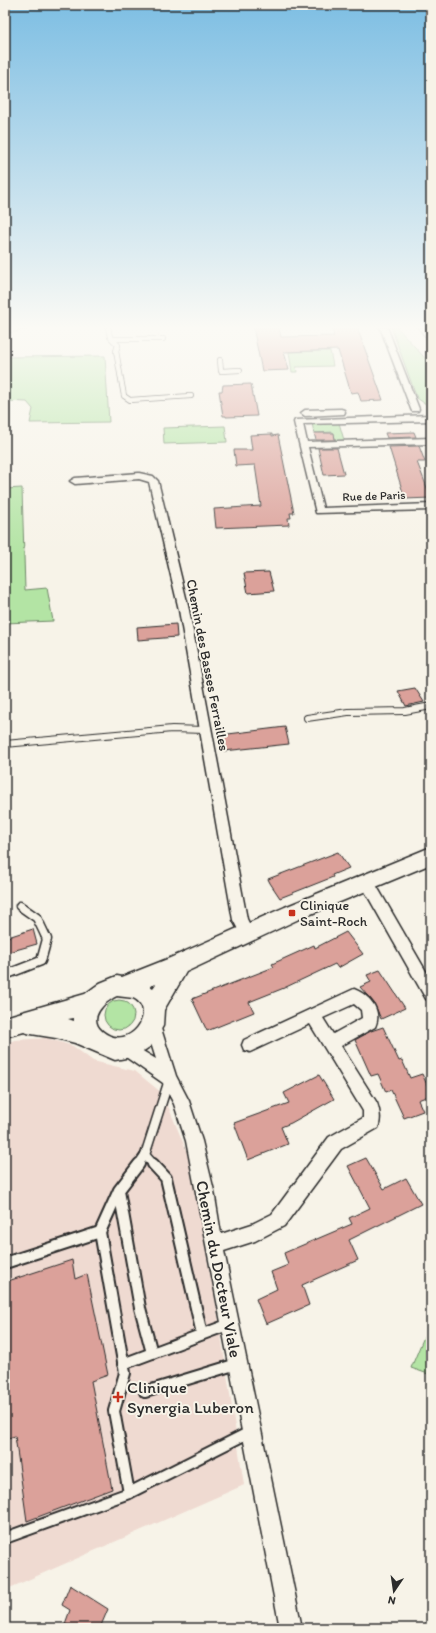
<svg xmlns="http://www.w3.org/2000/svg" width="436" height="1633" font-family="Itim,sans-serif">
<style>
.built{fill:#efdad1}
.green{fill:#b3e4a4;stroke:#6f8868}
.building{fill:#dba19a;stroke:#2b2b2b}
.lines{fill:none;stroke-linecap:round;stroke-linejoin:round}
.lane-far3-casing{stroke:#2b2b2b;stroke-width:6}
.lane-far2-casing{stroke:#2b2b2b;stroke-width:8}
.lane-far1-casing{stroke:#2b2b2b;stroke-width:11}
.lane-casing{stroke:#2b2b2b;stroke-width:14}
.street-casing{stroke:#2b2b2b;stroke-width:3}
.secondary-casing{stroke:#2b2b2b;stroke-width:3}
.lane-far3{stroke:#f7f3e8;stroke-width:4.5}
.lane-far2{stroke:#f7f3e8;stroke-width:6}
.lane-far1{stroke:#f7f3e8;stroke-width:8}
.lane{stroke:#f7f3e8;stroke-width:10}
.street{fill:#f7f3e8;fill-rule:evenodd}
.secondary{fill:#f7f3e8;fill-rule:evenodd}
.poi-dot{fill:#c8321e;stroke:#f7f3e8;stroke-width:1.5}
.labels{text-anchor:middle;stroke-width:4;stroke-linejoin:round;paint-order:stroke}
.far-street-label{font-size:12px;fill:#2b2b2b;stroke:#f7f3e8}
.street-label{font-size:14px;fill:#2b2b2b;stroke:#f7f3e8}
.poi-label{font-size:14px;fill:#2b2b2b;stroke:#f7f3e8;text-anchor:start}
.near-street-label{font-size:17px;fill:#2b2b2b;stroke:#f7f3e8}
.near-poi-label{font-size:17px;fill:#2b2b2b;stroke:#f7f3e8;text-anchor:start}
</style>
<rect width="100%" height="100%" fill="#f7f3e8"/>
<filter id="ink" filterUnits="userSpaceOnUse"><feTurbulence type="fractalNoise" baseFrequency=".025" numOctaves="2"/><feDisplacementMap in="SourceGraphic" scale="8" xChannelSelector="R" yChannelSelector="G"/><feConvolveMatrix kernelMatrix="1 2 1 2 8 2 1 2 1" color-interpolation-filters="sRGB"/></filter>
<g filter="url(#ink)">
<path class="built" d="M47,1038L73,1046L93,1061L135,1071L163,1094L187,1152L217,1310L244,1485L5,1590V1043L15,1040Z"/>
<g class="green">
<path d="M391,327H397L431,365V404L424,403L417,398Z"/>
<path d="M330,351L333,366L296,367L297,372H292L289,352Z"/>
<path d="M105,356L109,422L30,423L33,409L27,402L5,401V357Z"/>
<path d="M312,423H339L344,440L336,441L333,432L314,433Z"/>
<path d="M225,426L227,442L164,444L163,428Z"/>
<path d="M22,488L25,590L47,588L53,621L5,623V489Z"/>
<circle cx="119" cy="1015" r="15"/>
<path d="M431,1320V1375L411,1368Z"/>
</g>
<g class="building">
<path d="M253,327H279L281,337L334,336L331,327H357L383,400L361,401L358,392L351,393L338,350L284,352L289,370L262,371Z"/>
<path d="M251,384L257,416L226,417V416H223L219,391H222L223,385Z"/>
<path d="M414,432L416,437L387,438L385,433Z"/>
<path d="M314,433H334L335,440H316Z"/>
<path d="M272,434V436L278,435L294,513H290L291,518H288L289,525L216,528L214,509L261,506L255,465L236,466L234,450H252L250,435Z"/>
<path d="M419,446L425,462H417L431,498L405,499L389,447Z"/>
<path d="M318,448H337L344,474L324,475Z"/>
<path d="M269,572L274,591L248,593L244,573Z"/>
<path d="M176,624L177,637L138,640L137,627Z"/>
<path d="M415,688L424,702L406,706L398,691Z"/>
<path d="M285,727L289,744L224,751L220,735Z"/>
<path d="M338,852L349,868L332,875L333,877L280,898L270,883L268,879Z"/>
<path d="M33,929L37,944L5,953V938Z"/>
<path d="M346,932L363,954L338,968L335,964L284,988L249,1002L254,1012L207,1031L192,999L274,967L272,964L314,945L315,948Z"/>
<path d="M380,970L405,1008L381,1019L374,1003L360,987L371,982L367,975Z"/>
<path d="M383,1027L399,1061L402,1060L410,1078L422,1074L431,1093V1095L418,1100L423,1111L404,1118L391,1090L386,1092L378,1074L371,1076L355,1040L371,1031Z"/>
<path d="M319,1075L334,1099L291,1123L281,1127L288,1144L248,1160L234,1123L289,1103L284,1093Z"/>
<path d="M366,1158L384,1189L406,1178L421,1204L349,1240L358,1260L302,1285L309,1305L266,1324L256,1299L277,1289L271,1272L288,1265L284,1253L352,1224L349,1218L370,1208L348,1166Z"/>
<path d="M72,1260L75,1279L87,1274L108,1375L91,1381L112,1489L27,1521L15,1436L5,1439V1282Z"/>
<path d="M70,1585L108,1609L100,1628H73L65,1624L70,1610L62,1605Z"/>
</g>
<g class="lines">
<defs>
<g id="lane-far3">
<path d="M108,327L110,337L118,345L116,351L124,396L130,400L191,396"/>
<path d="M5,331L25,327"/>
<path d="M113,339H163"/>
<path d="M220,360L221,371L240,370"/>
</g>
<g id="lane-far2">
<path d="M307,718L348,712L405,711L431,706"/>
<path d="M5,744L172,729L205,730"/>
</g>
<g id="lane-far1">
<path d="M5,975L41,961L47,939L37,918L20,906"/>
<path d="M145,1155L154,1165"/>
<path d="M138,1165L145,1155L169,1080"/>
</g>
<g id="lane">
<path d="M153,1164L166,1178L202,1334"/>
<path d="M119,1191L140,1308L152,1353"/>
<path d="M5,1263L100,1232"/>
<path d="M123,1364L230,1324"/>
<path d="M145,1392L237,1364"/>
<path d="M129,1493L250,1432"/>
<path d="M5,1538L129,1493L114,1411L125,1373L100,1232L119,1190L139,1164"/>
</g>
<g id="street">
<path d="M380,327H387L419,409L418,411H412L411,409Z"/>
<path d="M418,327H425L431,333V339H428Z"/>
<path d="M341,409L344,410L345,412L344,414L305,416L301,413L305,410Z"/>
<path d="M431,415V421L303,424L307,442L431,438V444L308,447L323,508L431,504V510L316,513L294,422L295,420Z"/>
<path d="M139,473L153,476L158,481L189,610L247,919L254,933L252,937L247,939L242,937L233,920L179,610L149,482L139,479L75,484L70,481L75,478Z"/>
<path d="M367,876L372,878L431,980V1001L426,999L362,886L360,882L362,878Z"/>
<path d="M354,989C369,995 383,1010 375,1027L341,1046L377,1103C380,1111 381,1120 378,1128L341,1149L284,1226L255,1241L224,1251L302,1628H280L186,1141L174,1104L163,1083L120,1053L118,1048L120,1043L126,1041L156,1059L145,1024L148,1019L153,1017L158,1019L176,1076L189,1101L202,1141L214,1191L221,1234L252,1224L272,1214L329,1137L363,1118V1111L310,1024L250,1052L244,1050L242,1045L244,1040ZM354,1004L361,1010L362,1018L333,1034L323,1018Z"/>
</g>
<path id="secondary" d="M431,847V864L299,919L186,972L164,1010L163,1026L159,1033L151,1046L139,1054L131,1057L115,1060L75,1043L56,1038L31,1034L24,1032L5,1037V1017L85,994L100,983L117,976L122,977L170,958L285,907ZM156,984L153,988L150,986ZM117,996C122,997 128,997 133,998C159,1010 129,1054 102,1031C87,1018 104,1002 117,996ZM74,1018V1021L68,1019Z"/>
</defs>
<use href="#lane-far3" class="lane-far3-casing"/>
<use href="#lane-far2" class="lane-far2-casing"/>
<use href="#lane-far1" class="lane-far1-casing"/>
<use href="#lane" class="lane-casing"/>
<use href="#street" class="street-casing"/>
<use href="#secondary" class="secondary-casing"/>
<use href="#lane-far3" class="lane-far3"/>
<use href="#lane-far2" class="lane-far2"/>
<use href="#lane-far1" class="lane-far1"/>
<use href="#lane" class="lane"/>
<use href="#street" class="street"/>
<use href="#secondary" class="secondary"/>
</g>
</g>
<linearGradient id="sky" x2="0" y2="1"><stop stop-color="#7dbee3"/><stop offset="0.59" stop-color="#fbfaf5"/><stop offset="1" stop-color="#fbfaf5" stop-opacity="0"/></linearGradient>
<rect width="436" height="555" fill="url(#sky)"/>
<g class="poi-dot">
<rect x="288" y="909" width="8" height="8" rx="2"/>
<path d="M116 1391h4v4h4v4h-4v4h-4v-4h-4v-4h4z"/>
</g>
<g class="labels">
<g class="far-street-label">
<text transform="translate(374 496) rotate(-2)" y="4">Rue de Paris</text>
</g>
<g class="street-label">
<text transform="translate(208 665) rotate(79)" y="5">Chemin des Basses Ferrailles</text>
</g>
<g class="poi-label">
<text x="300" y="910">Clinique<tspan x="300" dy="16">Saint-Roch</tspan></text>
</g>
<g class="near-street-label">
<text transform="translate(219 1269) rotate(79)" y="6">Chemin du Docteur Viale</text>
</g>
<g class="near-poi-label">
<text x="127" y="1393">Clinique<tspan x="127" dy="20">Synergia Luberon</tspan></text>
</g>
</g>
<rect width="436" height="1633" fill="none" stroke="#f7f3e8" stroke-width="20"/>
<rect x="10" y="10" width="416" height="1613" fill="none" stroke="#2b2b2b" stroke-width="1.5" filter="url(#ink)"/>
<g transform="translate(394 1591) rotate(193)" stroke="#f7f3e8" stroke-width="3" paint-order="stroke">
<path d="M0-3L7 15L0 10L-7 15Z" fill="#2b2b2b"/>
<text y="-6" font-size="11" font-weight="bold" text-anchor="middle" fill="#2b2b2b">N</text>
</g>
</svg>
